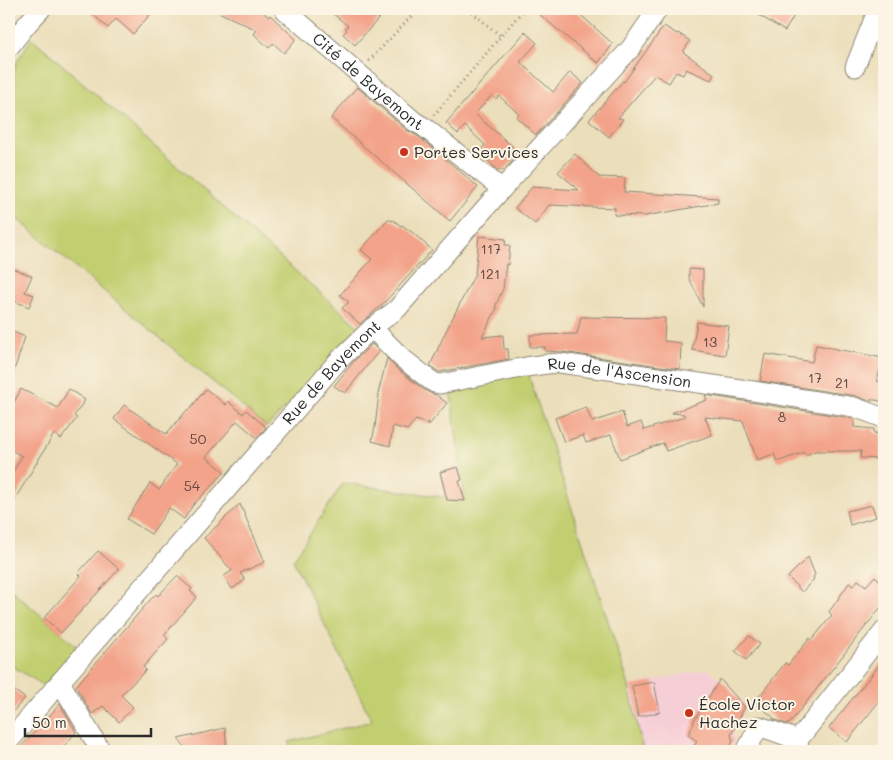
<svg xmlns="http://www.w3.org/2000/svg" width="893" height="760" font-family="Mali,sans-serif">
<style>
.built{fill:#f6cfd6}
.green{fill:#c2cf71;stroke:#767d4e}
.building{fill:#f3a389}
.lines{fill:none;stroke-linecap:round;stroke-linejoin:round}
.minor-casing{stroke:#8b8472;stroke-width:21}
.path{stroke:#8b8472;stroke-width:3;stroke-dasharray:1 4;stroke-linecap:butt}
.minor{stroke:#fff;stroke-width:19}
.poi-dot{fill:#c8321e;stroke:#fcf5e5;stroke-width:2}
.labels{text-anchor:middle;stroke-width:4;stroke-linejoin:round;paint-order:stroke}
.number-label{font-size:14px;fill:#5d4942}
.street-label{font-size:16px;fill:#2b2b2b;stroke:#fcf5e5}
.poi-label{font-size:16px;fill:#2b2b2b;stroke:#fcf5e5;text-anchor:start}
</style>
<rect width="100%" height="100%" fill="#fcf5e5"/>
<filter id="ink" filterUnits="userSpaceOnUse"><feTurbulence type="fractalNoise" baseFrequency=".02" numOctaves="2"/><feDisplacementMap in="SourceGraphic" scale="10" xChannelSelector="R" yChannelSelector="G"/><feConvolveMatrix kernelMatrix="1 2 1 2 8 2 1 2 1" color-interpolation-filters="sRGB"/></filter>
<filter id="wash" filterUnits="userSpaceOnUse"><feTurbulence type="fractalNoise" baseFrequency=".0096" numOctaves="4" result="noise"/><feDisplacementMap in="SourceGraphic" scale="20" xChannelSelector="R" yChannelSelector="G"/><feGaussianBlur stdDeviation="1.12" result="paint"/><feColorMatrix in="noise" values="0 0 0 0 0 0 0 0 0 0 0 0 0 0 0 0 0 1.4 0 .05"/><feComposite in="paint" operator="in"/></filter>
<g filter="url(#wash)">
<rect width="100%" height="100%" fill="#ebdeba"/>
<path class="built" d="M708,669L729,688L746,707L732,733L734,734L736,740L730,751H643L629,686Z"/>
<g class="green">
<path d="M32,38L361,329L267,427L9,212V100L16,63Z"/>
<path d="M528,373L629,686L643,751H294L289,742L372,721L293,560L343,483L465,500L450,388Z"/>
<path d="M9,588L81,650L43,685L9,664Z"/>
</g>
<g id="blocks">
<g class="building">
<path d="M87,9H155L133,34L116,19L108,28Z"/>
<path d="M212,9H259L269,17L270,15L296,39L284,53L273,43L269,48L254,34L257,30Z"/>
<path d="M327,9H368L379,18L355,45L343,34L347,30L345,28L348,26Z"/>
<path d="M533,9H574L613,44L598,63Z"/>
<path d="M749,9H798L785,31Z"/>
<path d="M664,26L677,34L678,33L690,41L683,52L714,74L711,80L686,69L683,75L676,72L669,83L655,75L618,118L623,119L609,137L589,120L623,81L624,82Z"/>
<path d="M525,32L537,43L520,62L553,92L570,72L583,83L536,135L516,117L519,114L499,96L496,99L492,95L475,114L520,153L504,170H497L479,152L485,145L465,126L458,134L446,123Z"/>
<path d="M357,87L408,131L418,136L435,150L478,187L450,221L331,118Z"/>
<path d="M575,154L599,177L625,178L624,192L718,198V203L645,216L614,215L615,208L549,205L535,224L515,208L532,187L579,190L558,172Z"/>
<path d="M388,219L392,221L393,220L401,226L402,225L413,233L432,250L383,304L360,324L342,308L349,302L340,295L372,259L361,250Z"/>
<path d="M479,236L506,239L505,245H510L508,265L506,264L503,289L495,307L497,308L482,337L503,335L504,349H508L509,359L439,372L430,366L444,335L475,274Z"/>
<path d="M9,267L32,276L25,292L34,295L29,307L9,299Z"/>
<path d="M689,269L703,270V307L689,278Z"/>
<path d="M581,317L665,318L664,341L681,343L680,369L562,352L545,351V347H530V335L577,334Z"/>
<path d="M697,322L729,326L725,355L692,350Z"/>
<path d="M9,330L25,337L11,380H9Z"/>
<path d="M372,344L379,351L345,393L334,386L354,361Z"/>
<path d="M816,345L883,358L877,381L884,383V402L875,400H867L856,396L760,381L765,354L812,362Z"/>
<path d="M387,358L395,367L423,389L430,393L436,395L447,403L429,425L428,421L427,424L416,420L407,430L393,426L390,446L372,441L375,427L379,394H378Z"/>
<path d="M21,389L58,408L69,389L85,400L74,416L77,418L61,439L54,434L9,509V479L22,456L9,449V412Z"/>
<path d="M206,389L226,405L228,401L243,414L246,410L266,427L257,438L237,421L206,457L225,472L193,505L184,519L169,508L151,534L127,519L150,483L159,490L177,464L114,419L124,405L166,434L188,409L189,410Z"/>
<path d="M705,395L851,418L854,419V427L874,429V433L881,434L880,459L860,458L861,451H815L806,455L805,452L777,462L774,454L757,460L743,421L705,417L712,435L666,451L663,443L620,459L611,435L586,443L583,435L564,442L555,418L586,407L592,422L622,412L627,427L641,422L644,430L684,417V414L671,413L707,400Z"/>
<path d="M458,467L462,480L459,481L465,501L447,500L440,472Z"/>
<path d="M240,504L265,562L240,573L245,580L232,589L224,576L232,571L204,538Z"/>
<path d="M872,505L876,517L850,525L847,511Z"/>
<path d="M98,551L119,569L61,633L44,618L81,576L78,573Z"/>
<path d="M808,557L815,575L813,577L814,579L802,592L788,577Z"/>
<path d="M177,576L192,589L190,591L197,597L164,635L168,639L143,667L146,670L121,695L133,707L119,722L103,706L92,714L76,686L150,600L156,594L158,596Z"/>
<path d="M875,576L884,585V603L790,723L787,724L773,719L774,718L755,702L785,663L788,665L810,638L812,640L832,615L829,612L849,583L853,586L858,580L866,586Z"/>
<path d="M749,636L760,644L746,660L735,651Z"/>
<path d="M884,659V695L847,742L829,728Z"/>
<path d="M720,679L745,707L731,735L733,741L728,751H692L697,741L688,735L694,723L693,722Z"/>
<path d="M654,682L660,712L638,717L632,686Z"/>
<path d="M9,687L25,698L9,716Z"/>
<path d="M60,704L76,732L60,751H17Z"/>
<path d="M225,728L227,751H189L178,739Z"/>
</g>
</g>
</g>
<g filter="url(#ink)">
<use href="#blocks" fill-opacity="0" stroke="#8b8472" stroke-width="1"/>
<g class="lines">
<defs>
<g id="minor">
<path id="s1" d="M284,9L415,122L424,127L502,189"/>
<path d="M9,47L28,23L41,9"/>
<path d="M855,67L878,9"/>
<path id="s2" d="M372,328L402,358L430,380L435,383L440,384L526,367L547,364L560,363L734,388L854,407L881,417L884,419"/>
<path d="M60,682L101,751"/>
<path id="s3" d="M9,741L338,361L372,328L397,309L502,189L631,48L658,9"/>
<path d="M746,751L759,726L798,740"/>
<path d="M799,751L798,740L884,631"/>
</g>
</defs>
<use href="#minor" class="minor-casing"/>
<g class="path">
<path d="M468,9L502,37"/>
<path d="M369,61L418,9"/>
<path d="M434,115L524,9"/>
</g>
<use href="#minor" class="minor"/>
</g>
</g>
<g class="poi-dot">
<circle cx="404" cy="152" r="5"/>
<circle cx="689" cy="713" r="5"/>
</g>
<g class="labels">
<g class="number-label">
<text x="491" y="254">117</text>
<text x="490" y="279">121</text>
<text x="710" y="347">13</text>
<text x="815" y="383">17</text>
<text x="842" y="388">21</text>
<text x="782" y="422">8</text>
<text x="198" y="444">50</text>
<text x="192" y="491">54</text>
</g>
<g class="street-label">
<text dy="6" stroke="none"><textPath href="#s1" startOffset="111">Cité de Bayemont</textPath></text>
<text dy="6" stroke="none"><textPath href="#s3" startOffset="490">Rue de Bayemont</textPath></text>
<text dy="6" stroke="none"><textPath href="#s2" startOffset="271">Rue de l'Ascension</textPath></text>
</g>
<g class="poi-label">
<text x="414" y="158">Portes Services</text>
<text x="699" y="710">École Victor<tspan x="699" dy="18">Hachez</tspan></text>
</g>
</g>
<rect width="893" height="760" fill="none" stroke="#fcf5e5" stroke-width="30"/>
<path d="M25 728v8h126v-8" fill="none" stroke="#2b2b2b" stroke-width="2.5"/>
<text x="32" y="728" font-size="15" fill="#2b2b2b" stroke="#fcf5e5" stroke-width="4" paint-order="stroke">50 m</text>
</svg>
